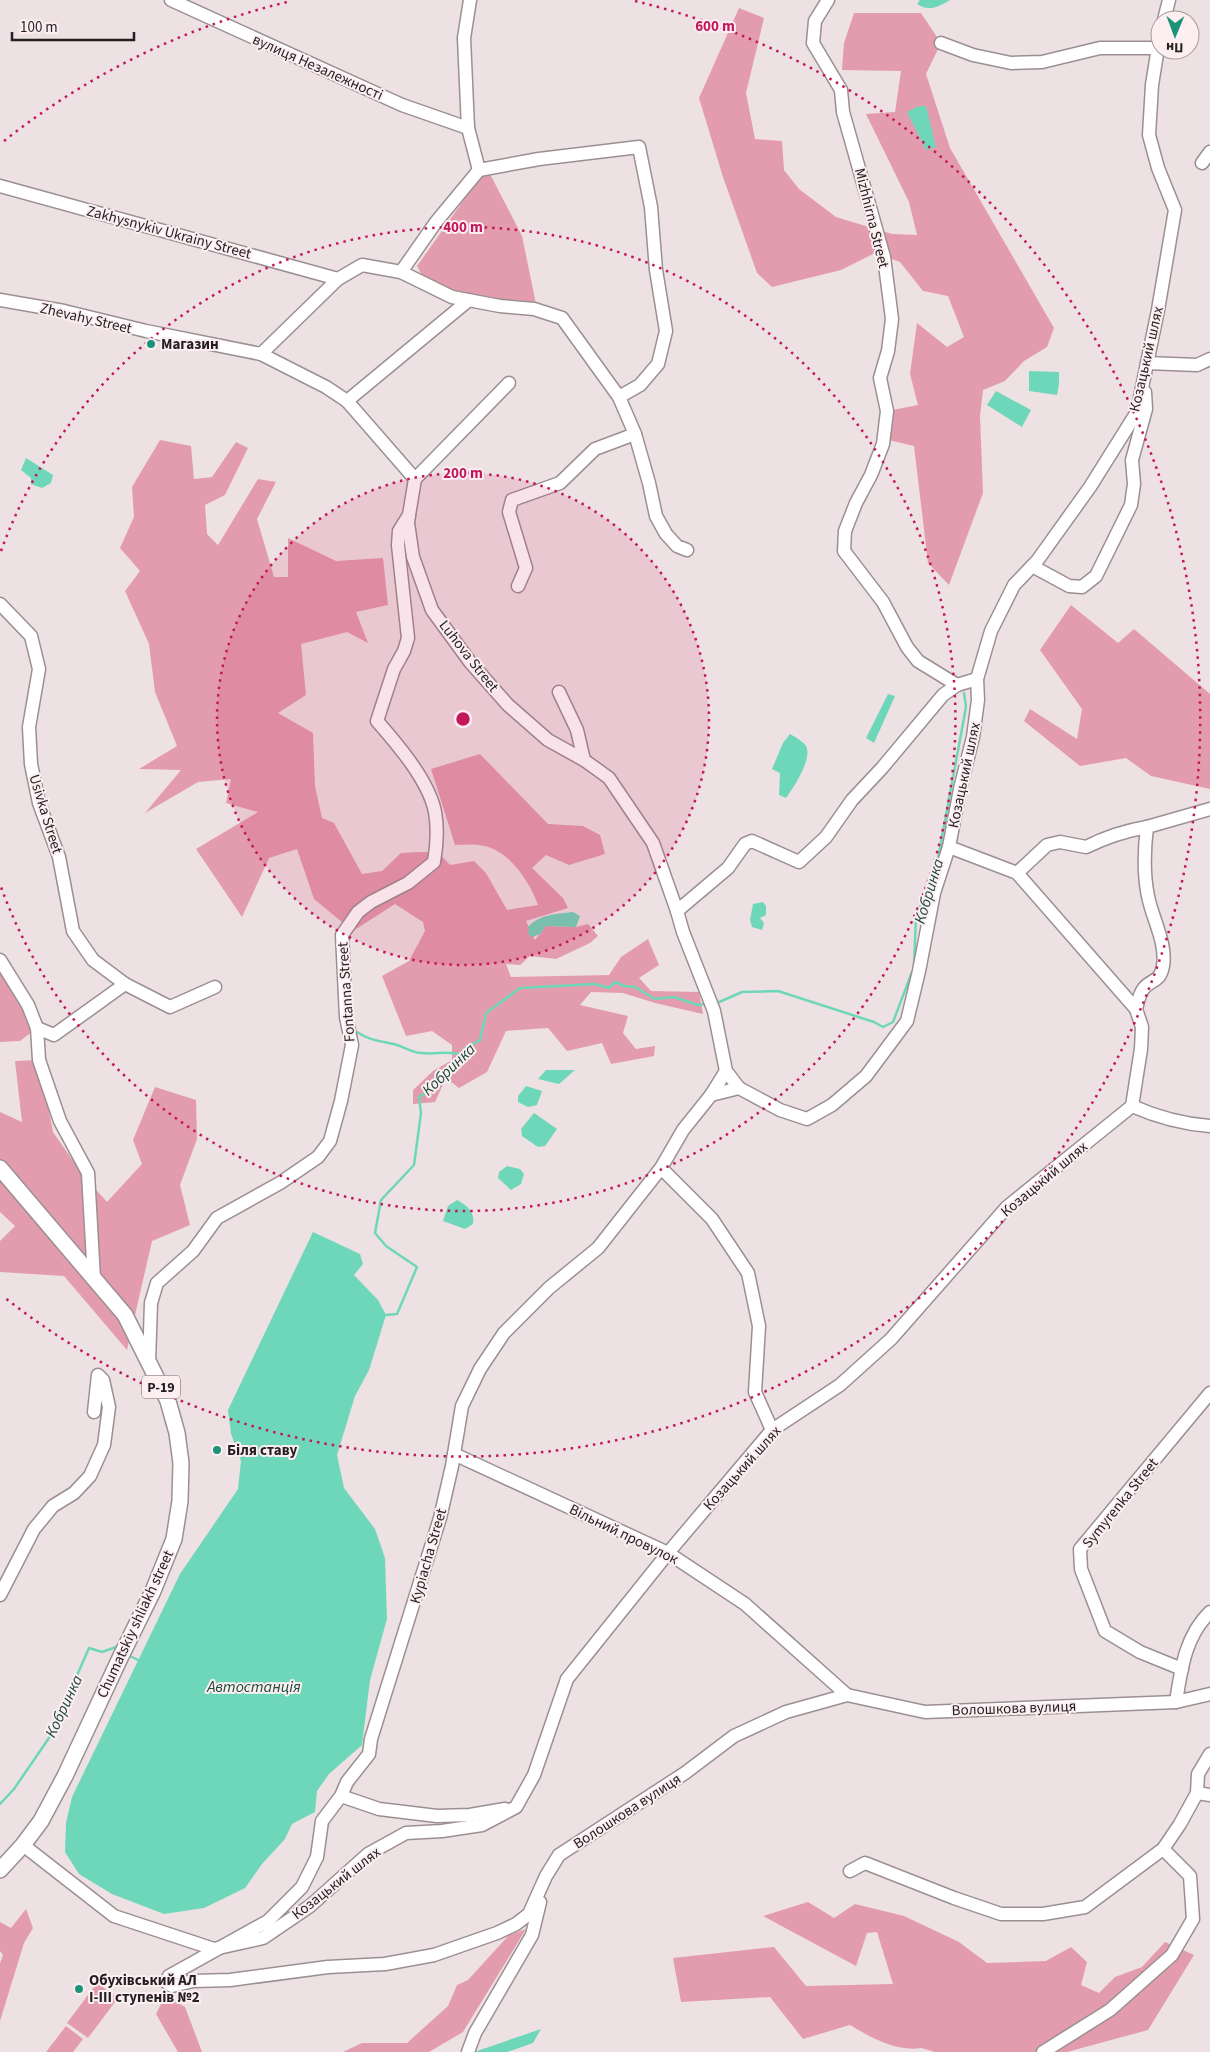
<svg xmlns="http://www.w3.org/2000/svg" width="1210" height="2052" font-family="'Source Sans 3',sans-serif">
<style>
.green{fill:#e39cad}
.water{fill:#6ed7b9}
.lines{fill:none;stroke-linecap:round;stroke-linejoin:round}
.stream{stroke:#6ed7b9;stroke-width:2.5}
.minor-casing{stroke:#9c8f92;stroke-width:15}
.major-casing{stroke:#9c8f92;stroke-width:18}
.minor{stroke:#fff;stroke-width:12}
.major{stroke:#fff;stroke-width:15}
.ring{fill:none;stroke:#c2185b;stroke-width:2.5;stroke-dasharray:2.5 5}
.poi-dot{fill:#1b9378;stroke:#fceef1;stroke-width:2}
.labels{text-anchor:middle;stroke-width:4;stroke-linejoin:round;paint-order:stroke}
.shield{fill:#fceef1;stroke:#655d5f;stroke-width:1}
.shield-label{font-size:14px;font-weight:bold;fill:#241f20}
.street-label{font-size:15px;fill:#241f20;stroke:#fceef1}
.poi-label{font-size:15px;font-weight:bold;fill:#241f20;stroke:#fceef1;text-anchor:start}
.water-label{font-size:16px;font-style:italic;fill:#1c4a3d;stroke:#fceef1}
.centre{fill:#c2185b;stroke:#fceef1;stroke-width:2.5}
.ring-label{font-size:15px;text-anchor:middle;font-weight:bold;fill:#c2185b;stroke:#fceef1;stroke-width:4;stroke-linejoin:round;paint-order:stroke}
</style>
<rect width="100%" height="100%" fill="#eee1e3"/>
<g class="green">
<path d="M739,8L764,18L746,93L755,139L782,141L784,170L799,189L836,217L892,234L917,235L909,202L866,114L895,112L901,71L842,70L844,43L854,13H921L941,43L926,74L950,148L1054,328L1047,347L1024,361L1005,381L983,390L980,416L983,493L949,585L928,563L914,446L884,439L887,411L918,405L910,374L917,323L947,347L964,337L948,296L923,291L900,262L875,253L841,270L772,287L757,273L723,177L699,98Z"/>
<path d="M489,172L522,236L536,304L490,302L455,293L425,281L417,266L483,173Z"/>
<path d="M160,440L191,446L194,479L212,477L236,442L248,448L225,495L205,505L207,534L218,545L258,479L276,482L257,519L274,577H288V538L336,561L383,558L388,605L356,612L368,643L347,632L301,644L306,695L278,713L313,733L315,786L322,818L334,823L362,874L382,871L401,853L421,852L439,853L450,865L474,861L486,873L507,910L538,905C529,880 508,848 479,845C471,844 463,845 455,845L431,769L480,754L548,824L583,826L600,835L605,854L569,865L546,855L532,868L563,898L568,908L526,921L535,940L546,926L576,927L588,924L598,936L590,943L556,959L530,956L520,965L506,964L511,977L609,975L621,957L648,939L659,965L639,978L651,991L699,992L703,1014L655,1003L623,993L591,992L580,1005L628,1016L623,1033L636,1049L655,1046L654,1056L611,1064L602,1043L567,1051L548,1028L506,1031L487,1072L459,1088L446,1078L435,1102L413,1104V1090L433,1071L452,1060V1045L432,1031L406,1036L382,976L409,961L425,931L423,922L395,904L353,931L314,899L297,849L269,858L242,917L196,849L258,812L226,803L231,779L198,782L145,813L181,770L139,769L177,746L155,692L149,644L125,591L140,571L120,548L134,517L132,487Z"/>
<path d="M1071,605L1118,643L1134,629L1210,694V789L1151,776L1126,758L1080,766L1024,721L1030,709L1077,739L1082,709L1040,650Z"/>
<path d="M0,960L37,1028L20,1041L0,1042Z"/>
<path d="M39,1060L53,1132L83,1175L107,1202L142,1164L133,1140L155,1087L196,1100L197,1139L180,1185L190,1225L152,1241L127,1350L64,1276L0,1272V1241L15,1226L0,1212V1112L22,1122L15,1061Z"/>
<path d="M808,1902L834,1918L855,1904L904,1916L959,1942L987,1963L1046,1961L1071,1947L1087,1962L1081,1985L1099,1993L1115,1977L1142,1967L1165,1942L1194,1955L1148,2030L1067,2052H935L921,2048C896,2052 870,2037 850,2025L803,2039L770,1997L681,2002L673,1958L774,1947L806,1986L893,1984L877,1932L867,1933L856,1966L763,1916Z"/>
<path d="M26,1909L33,1928L24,1943L0,2021V1963L3,1955L0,1951V1922L11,1928Z"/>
<path d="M526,1929L463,2032L429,2052H343L362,2043H407L448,2006L457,1985L468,1980L509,1935Z"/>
<path d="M97,1983L118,1998L88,2038L67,2023Z"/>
<path d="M165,1996L185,2007L202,2052H178L156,2014Z"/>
<path d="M66,2026L83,2039L73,2052H46Z"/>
</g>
<g class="water">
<path d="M920,0H950C938,7 929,12 917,4Z"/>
<path d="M919,106H926L936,147L926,150L907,112Z"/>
<path d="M1029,371L1059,372V384L1057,395L1029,391Z"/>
<path d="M996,391L1031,410L1022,427L987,405Z"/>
<path d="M26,458L53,475L51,483L42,488L31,484V478L21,470Z"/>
<path d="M888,694L895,696L874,743L866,738Z"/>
<path d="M790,734C795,737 804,742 806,746C813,759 793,788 786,798L779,795L780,773L772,769L783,743Z"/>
<path d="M763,902L766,906V915L760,918L764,923L762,930L752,927L750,920L753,904Z"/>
<path d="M573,912L580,916L576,927L546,926L540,934L533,937L529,935L528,927C540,914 556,914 573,912Z"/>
<path d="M546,1070H575L559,1084L538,1079Z"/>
<path d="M526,1086L542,1091L537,1105L528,1107L518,1102V1096Z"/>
<path d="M534,1113L557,1129L545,1146L538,1147L522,1136L521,1129Z"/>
<path d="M507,1166L520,1169L524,1174L521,1184L511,1190L498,1178L499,1172Z"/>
<path d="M457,1200C467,1205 475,1212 473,1224L465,1229L443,1221L448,1206Z"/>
<path d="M313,1232L360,1254L363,1264L354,1275L378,1300L386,1315L369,1370L355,1396L337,1455L344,1488L375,1529L385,1558L387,1619L370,1680L362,1745L329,1774L317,1791L315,1812L292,1824L285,1839L262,1864L245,1888L204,1908L164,1914L112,1894L79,1874L65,1852L66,1823L72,1797L180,1574L238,1489L241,1461L231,1434L228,1410Z"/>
<path d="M541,2029L533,2043L507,2052H474Z"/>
</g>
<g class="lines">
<g class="stream">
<path d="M937,864L964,718L966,706L964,693"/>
<path d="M914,965L916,916L932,881"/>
<path d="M717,1003L742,992L778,991L874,1022L883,1027L893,1022L912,972"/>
<path d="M354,1035L357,1032C370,1041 382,1041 397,1045C406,1048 413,1053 422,1053C436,1055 448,1050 461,1055"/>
<path d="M386,1315L397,1314L417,1267L386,1246L375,1233L381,1200L414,1165L421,1113L419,1097L430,1090L435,1078L455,1065L465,1048L480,1040L486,1013L520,988L595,984L609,988L615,982L624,986L635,987L655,999L674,997L698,1005L705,1004"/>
<path d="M128,1655L138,1660"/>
<path d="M0,1804L14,1789L51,1735L89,1648L102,1652L116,1647L119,1649"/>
</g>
<defs>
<g id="minor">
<path d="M171,0L402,105L468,128"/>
<path d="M470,0L464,38L468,128L479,170L539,159L639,147L651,207L656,270L666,331L658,364L640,385L619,397"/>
<path d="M828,0L815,21L813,43L841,90L843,112L884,257L892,319L888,351L880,378L887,411L883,444L871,475L856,503L845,531L844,551L883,602L907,647L918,661L957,685"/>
<path d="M1164,20L1169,0"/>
<path d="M941,43L973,55L1011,63L1042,62L1100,48H1158"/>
<path d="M1202,163L1210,152"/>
<path d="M0,186L338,279"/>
<path d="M401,272L436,222L479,170"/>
<path d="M0,300L64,311L146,331L261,354"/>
<path d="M469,300L347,401L326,387L261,354L338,279L362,265L401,272L452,297L500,306L534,309L562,318L619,397L635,434L649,483L656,516L666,534L677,546L687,550"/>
<path d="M1147,363L1197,365L1210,359"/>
<path d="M347,401L415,479L509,383"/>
<path d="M409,515L408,523L413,557L432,610L470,662L508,705L548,740L584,760"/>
<path d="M1032,566L1069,586L1082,587L1096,576L1131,505L1134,484L1132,460L1146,409L1145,392"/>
<path d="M518,586L526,568L509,512L512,500L560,483L595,449L635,434"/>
<path d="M0,604L31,636L39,669L29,727L31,764L39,803L59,857L73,931L93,960L125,984"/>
<path d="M559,692L577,730L584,760L609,778L653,843L677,911"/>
<path d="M949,847L934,893L919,971L907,1021L866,1076L832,1105L807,1119L780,1110L739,1088L711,1095L683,1130L661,1168L598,1248L549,1288L504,1333L480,1369L462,1406L452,1466L440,1518L371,1739L369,1754L347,1782L341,1796L322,1821L317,1857L302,1887L268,1921L169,1976L166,1982L172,1986L193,1981L230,1980L328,1967L385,1964L434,1955L497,1933L516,1924L529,1914L546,1876L559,1855L685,1773L734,1736L786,1712L847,1695L925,1712L1176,1702L1210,1694"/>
<path d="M1017,873L1047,845L1060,842L1086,847C1106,837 1124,831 1147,827"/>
<path d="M0,960L28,1005L37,1028L39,1060L60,1121L88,1173L94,1279"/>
<path d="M1136,1009C1138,1002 1139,994 1144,988C1151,979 1160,983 1163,966C1167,943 1152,918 1148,896C1143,872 1144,851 1147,827L1210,809"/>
<path d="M37,1028L54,1035L125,984L170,1007L215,987"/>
<path d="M739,1088L726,1071L714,1011L683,932L677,911L728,868L745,844L752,841L799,862L826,837L852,800L882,768L943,695L957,685L977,679"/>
<path d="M711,1095L726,1071"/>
<path d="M1132,1106C1157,1117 1182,1124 1210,1126"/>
<path d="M661,1168L712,1219L748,1273L759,1326L755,1392L772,1430"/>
<path d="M149,1363L151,1303L157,1283L193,1251L217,1218L280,1183L318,1157L330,1141L341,1101L352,1045L346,1017L342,935L358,912L371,902L408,883L434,862C437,845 438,829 435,812C429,781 398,745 377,721L394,669L404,651L408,638L398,545L399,531L409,515L415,479"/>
<path d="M454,1454L668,1553L745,1604L847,1695"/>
<path d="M0,1595L34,1529L53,1506L74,1493L90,1476L104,1445L109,1407L103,1380L98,1375L94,1412"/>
<path d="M1182,1669L1140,1652L1105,1631L1081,1569L1080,1549L1210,1393"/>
<path d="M1176,1702C1181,1670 1185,1636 1210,1612"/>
<path d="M1197,1793L1210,1795"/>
<path d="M341,1796L379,1809L437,1816L470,1815L505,1809"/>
<path d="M23,1845L114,1916L214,1949L263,1938L310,1906L368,1854L406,1833L442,1831L482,1825L516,1807L534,1775L567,1679L668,1553L772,1430L840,1385L891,1339L1007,1207L1132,1106L1141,1049L1142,1027L1136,1009L1017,873L949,847L960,789L973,737L978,700L977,679L991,631L1014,585L1037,561L1090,487L1137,412L1158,310L1175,210L1158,168L1149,135L1152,85L1160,35"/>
<path d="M850,1871L865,1863L954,1898L1001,1914H1043L1085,1907L1163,1849L1180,1824L1197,1793L1198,1774L1210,1754"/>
<path d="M468,2052L475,2033L532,1935L540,1902"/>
<path d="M1043,2052L1110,2010L1172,1955L1193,1919L1190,1876L1163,1849"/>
</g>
<path id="major" d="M0,1168L125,1315L168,1401L177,1433L181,1463L180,1501L174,1539L153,1591L120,1658L65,1776L41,1821L23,1845L0,1870"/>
</defs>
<use href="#minor" class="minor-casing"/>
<use href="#major" class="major-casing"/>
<use href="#minor" class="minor"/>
<use href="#major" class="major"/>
</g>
<circle cx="463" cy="719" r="246" fill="#c2185b" fill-opacity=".12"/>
<g class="ring">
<circle cx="463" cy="719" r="246"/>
<path d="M1 551A492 492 0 1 1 1 887"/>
<path d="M4 141A738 738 0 0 1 291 1M635 1A738 738 0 1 1 4 1297"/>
</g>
<g class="poi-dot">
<circle cx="151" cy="344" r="5"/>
<circle cx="217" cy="1450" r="5"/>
<circle cx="79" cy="1989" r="5"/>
</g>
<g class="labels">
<rect class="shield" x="142" y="1375.5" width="38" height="23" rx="4"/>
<g class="shield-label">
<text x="161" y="1392">Р-19</text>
</g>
<g class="street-label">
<text transform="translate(318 67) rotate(24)" y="5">вулиця Незалежності</text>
<text transform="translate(872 218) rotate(76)" y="5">Mizhhirna Street</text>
<text transform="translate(169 232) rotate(15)" y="5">Zakhysnykiv Ukrainy Street</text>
<text transform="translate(86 318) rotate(13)" y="5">Zhevahy Street</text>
<text transform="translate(1146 359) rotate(-77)" y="5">Козацький шлях</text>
<text transform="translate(469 656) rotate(52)" y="5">Luhova Street</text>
<text transform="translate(964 775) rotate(-78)" y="5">Козацький шлях</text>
<text transform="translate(46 814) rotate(73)" y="5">Usivka Street</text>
<text transform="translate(346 992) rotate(-94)" y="5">Fontanna Street</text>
<text transform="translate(1044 1179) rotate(-40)" y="5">Козацький шлях</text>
<text transform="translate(742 1468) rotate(-48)" y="5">Козацький шлях</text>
<text transform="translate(1120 1503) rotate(-51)" y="5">Symyrenka Street</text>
<text transform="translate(624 1534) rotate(26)" y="5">Вільний провулок</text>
<text transform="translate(428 1556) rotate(-74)" y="5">Kypiacha Street</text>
<text transform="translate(135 1624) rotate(-65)" y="5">Chumatskiy shliakh street</text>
<text transform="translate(1014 1708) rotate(-2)" y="5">Волошкова вулиця</text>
<text transform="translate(627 1811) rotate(-33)" y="5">Волошкова вулиця</text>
<text transform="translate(336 1883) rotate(-38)" y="5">Козацький шлях</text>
</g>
<g class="poi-label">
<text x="161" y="349">Магазин</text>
<text x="227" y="1455">Біля ставу</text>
<text x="89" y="1985">Обухівський АЛ<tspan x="89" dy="17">І-ІІІ ступенів №2</tspan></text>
</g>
<g class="water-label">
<text transform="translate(928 891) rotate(-73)" y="6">Кобринка</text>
<text transform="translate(448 1069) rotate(-44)" y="6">Кобринка</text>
<text x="254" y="1692">Автостанція</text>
<text transform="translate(63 1706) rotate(-65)" y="6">Кобринка</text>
</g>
</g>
<circle cx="463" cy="719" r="8" class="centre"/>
<g class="ring-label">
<text x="715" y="31">600 m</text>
<text x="463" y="232">400 m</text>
<text x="463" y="478">200 m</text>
</g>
<g transform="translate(1175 35) rotate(181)"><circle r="24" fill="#fceef1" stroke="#a69b9d"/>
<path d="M0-4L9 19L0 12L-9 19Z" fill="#1b9378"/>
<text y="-8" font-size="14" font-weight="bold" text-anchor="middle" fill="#241f20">Пн</text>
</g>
<path d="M12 32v8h122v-8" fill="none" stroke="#241f20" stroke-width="2.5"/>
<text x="20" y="32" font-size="15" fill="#241f20" stroke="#fceef1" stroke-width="4" paint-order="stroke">100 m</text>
</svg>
